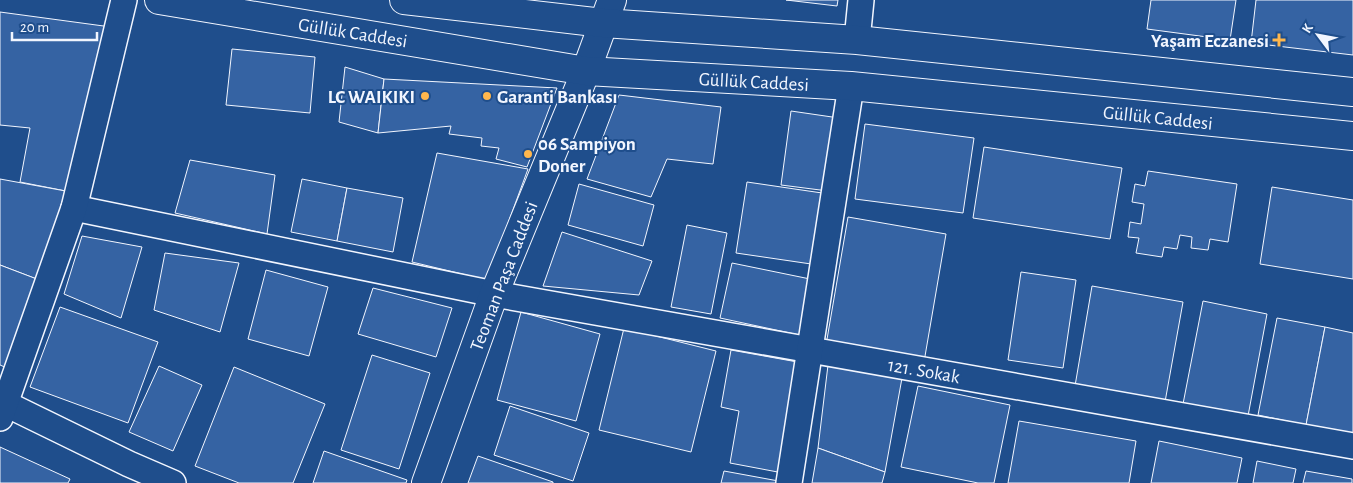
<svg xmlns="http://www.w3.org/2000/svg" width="1353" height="483" font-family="'Alegreya Sans',sans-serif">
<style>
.building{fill:#3563a3;stroke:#f2f6ff}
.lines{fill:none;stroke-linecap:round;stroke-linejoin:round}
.minor-casing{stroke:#f2f6ff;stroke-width:28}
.tertiary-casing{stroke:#f2f6ff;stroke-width:30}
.secondary-casing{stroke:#f2f6ff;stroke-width:30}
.minor{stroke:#1f4e8c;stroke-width:25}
.tertiary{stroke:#1f4e8c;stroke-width:28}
.secondary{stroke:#1f4e8c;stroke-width:28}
.poi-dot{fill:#ffb74d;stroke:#1f4e8c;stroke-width:2}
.labels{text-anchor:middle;stroke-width:4;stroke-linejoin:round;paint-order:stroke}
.street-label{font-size:19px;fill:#f2f6ff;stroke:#1f4e8c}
.poi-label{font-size:19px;font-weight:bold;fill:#f2f6ff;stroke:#1f4e8c;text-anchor:end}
</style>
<rect width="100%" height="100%" fill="#1f4e8c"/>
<g class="building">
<path d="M786,0H838L837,6Z"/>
<path d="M1151,0H1236L1230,40L1147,29Z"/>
<path d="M1256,0H1353V55L1251,43Z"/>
<path d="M0,12L111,27L71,192L20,182L30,128L0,125Z"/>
<path d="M232,49L315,57L310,113L226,105Z"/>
<path d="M345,67L384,79L378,133L339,122Z"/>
<path d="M384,79L557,88L527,167L496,159L499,148L481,146L482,138L449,134L451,126L378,133Z"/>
<path d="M619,95L721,107L713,164L667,159L651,197L587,179Z"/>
<path d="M791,111L839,118L828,191L781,185Z"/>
<path d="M865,124L974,138L963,213L855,199Z"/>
<path d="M984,147L1122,168L1110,239L973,218Z"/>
<path d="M437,153L528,169L487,280L412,262Z"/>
<path d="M190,160L275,175L267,234L175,213Z"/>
<path d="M1148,171L1237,184L1228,242L1210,239L1208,250L1191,248L1192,237L1180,235L1177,249L1164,247L1162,257L1136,253L1139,238L1128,237L1130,222L1141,224L1144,204L1132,202L1135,184L1145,186Z"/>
<path d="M0,179L71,192L42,281L0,265Z"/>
<path d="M302,179L347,188L337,241L291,232Z"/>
<path d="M747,182L829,194L818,265L736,253Z"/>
<path d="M579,184L654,205L643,246L568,225Z"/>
<path d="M1272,187L1353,200V279L1260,264Z"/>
<path d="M347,188L403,198L393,252L337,241Z"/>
<path d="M848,217L946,234L924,362L826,345Z"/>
<path d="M687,225L727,233L711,314L671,307Z"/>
<path d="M562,232L652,261L639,295L543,286Z"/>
<path d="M82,236L142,247L121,318L64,294Z"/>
<path d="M165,253L239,263L220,332L154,310Z"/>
<path d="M732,263L815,280L804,336L720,318Z"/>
<path d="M0,265L42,281L7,368L0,365Z"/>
<path d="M266,270L328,287L309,356L248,339Z"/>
<path d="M1021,272L1076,280L1063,368L1008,360Z"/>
<path d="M1092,286L1183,302L1165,402L1075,386Z"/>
<path d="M373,288L452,308L436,357L358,334Z"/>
<path d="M1203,301L1267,314L1248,416L1183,404Z"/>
<path d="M60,307L158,342L128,423L30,387Z"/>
<path d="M521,312L600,334L576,421L497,400Z"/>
<path d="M1277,318L1325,327L1306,425L1258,415Z"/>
<path d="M1325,327L1353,333V434L1306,425Z"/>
<path d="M624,328L716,351L691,452L599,430Z"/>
<path d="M731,350L803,363L783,473L730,463L739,411L721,407Z"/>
<path d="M372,355L430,373L399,469L341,450Z"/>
<path d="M828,365L902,378L885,472L818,448Z"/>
<path d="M159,366L202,385L173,451L129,432Z"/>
<path d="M234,367L325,404L293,483H239L195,466Z"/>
<path d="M918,386L1010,405L994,483H978L901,467Z"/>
<path d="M510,406L589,433L573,481L494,455Z"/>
<path d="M1019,421L1136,441L1129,483H1008Z"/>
<path d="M1159,441L1242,458L1237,483H1151Z"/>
<path d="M0,447L70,479L68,483H0Z"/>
<path d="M818,448L885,472L882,483H812Z"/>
<path d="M324,451L407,480L406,483H313Z"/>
<path d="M478,456L553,482V483H468Z"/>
<path d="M1257,461L1296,469L1293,483H1253Z"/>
<path d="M724,471L784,482V483H721Z"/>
<path d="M1306,471L1352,479V483H1303Z"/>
</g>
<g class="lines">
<defs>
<g id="minor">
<path d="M857,40L861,0"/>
<path d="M74,208L494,294L1353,446"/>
<path d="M0,401L129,464L173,483"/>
<path d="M0,418L74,208L124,0"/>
<path d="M789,483L851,86"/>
</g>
<path id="tertiary" d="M426,483L494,294L586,71L612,0"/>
<g id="secondary">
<path d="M159,0L586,71L851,86L1353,136"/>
<path d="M404,0L603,23L857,40L1353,92"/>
</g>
</defs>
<use href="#minor" class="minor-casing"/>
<use href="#tertiary" class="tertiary-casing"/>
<use href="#secondary" class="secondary-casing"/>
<use href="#minor" class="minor"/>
<use href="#tertiary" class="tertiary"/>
<use href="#secondary" class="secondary"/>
</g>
<g class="poi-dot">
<path d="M1276.5 32.5h5v5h5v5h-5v5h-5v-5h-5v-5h5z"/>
<circle cx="425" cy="96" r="5"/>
<circle cx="487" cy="96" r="5"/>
<circle cx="528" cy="154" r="5"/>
</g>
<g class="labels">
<g class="street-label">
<text transform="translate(353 32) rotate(9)" y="7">Güllük Caddesi</text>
<text transform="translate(754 81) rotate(3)" y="7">Güllük Caddesi</text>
<text transform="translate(1158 117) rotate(6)" y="7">Güllük Caddesi</text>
<text transform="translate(503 276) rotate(-69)" y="7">Teoman Paşa Caddesi</text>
<text transform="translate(924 370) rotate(10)" y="7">121. Sokak</text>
</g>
<g class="poi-label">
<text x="1269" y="47">Yaşam Eczanesi</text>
<text x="415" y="103">LC WAIKIKI</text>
<text x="497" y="103" text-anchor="start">Garanti Bankası</text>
<text x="538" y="150" text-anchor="start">06 Sampiyon<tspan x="538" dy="22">Doner</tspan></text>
</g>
</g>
<g transform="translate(1318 35) rotate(302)" stroke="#1f4e8c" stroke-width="4" paint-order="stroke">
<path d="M0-4L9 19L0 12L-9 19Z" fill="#f2f6ff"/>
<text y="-8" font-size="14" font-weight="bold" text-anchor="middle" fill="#f2f6ff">K</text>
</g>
<path d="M12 32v8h85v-8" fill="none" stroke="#f2f6ff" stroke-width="2.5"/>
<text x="20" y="32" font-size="15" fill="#f2f6ff" stroke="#1f4e8c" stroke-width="4" paint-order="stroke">20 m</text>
</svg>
